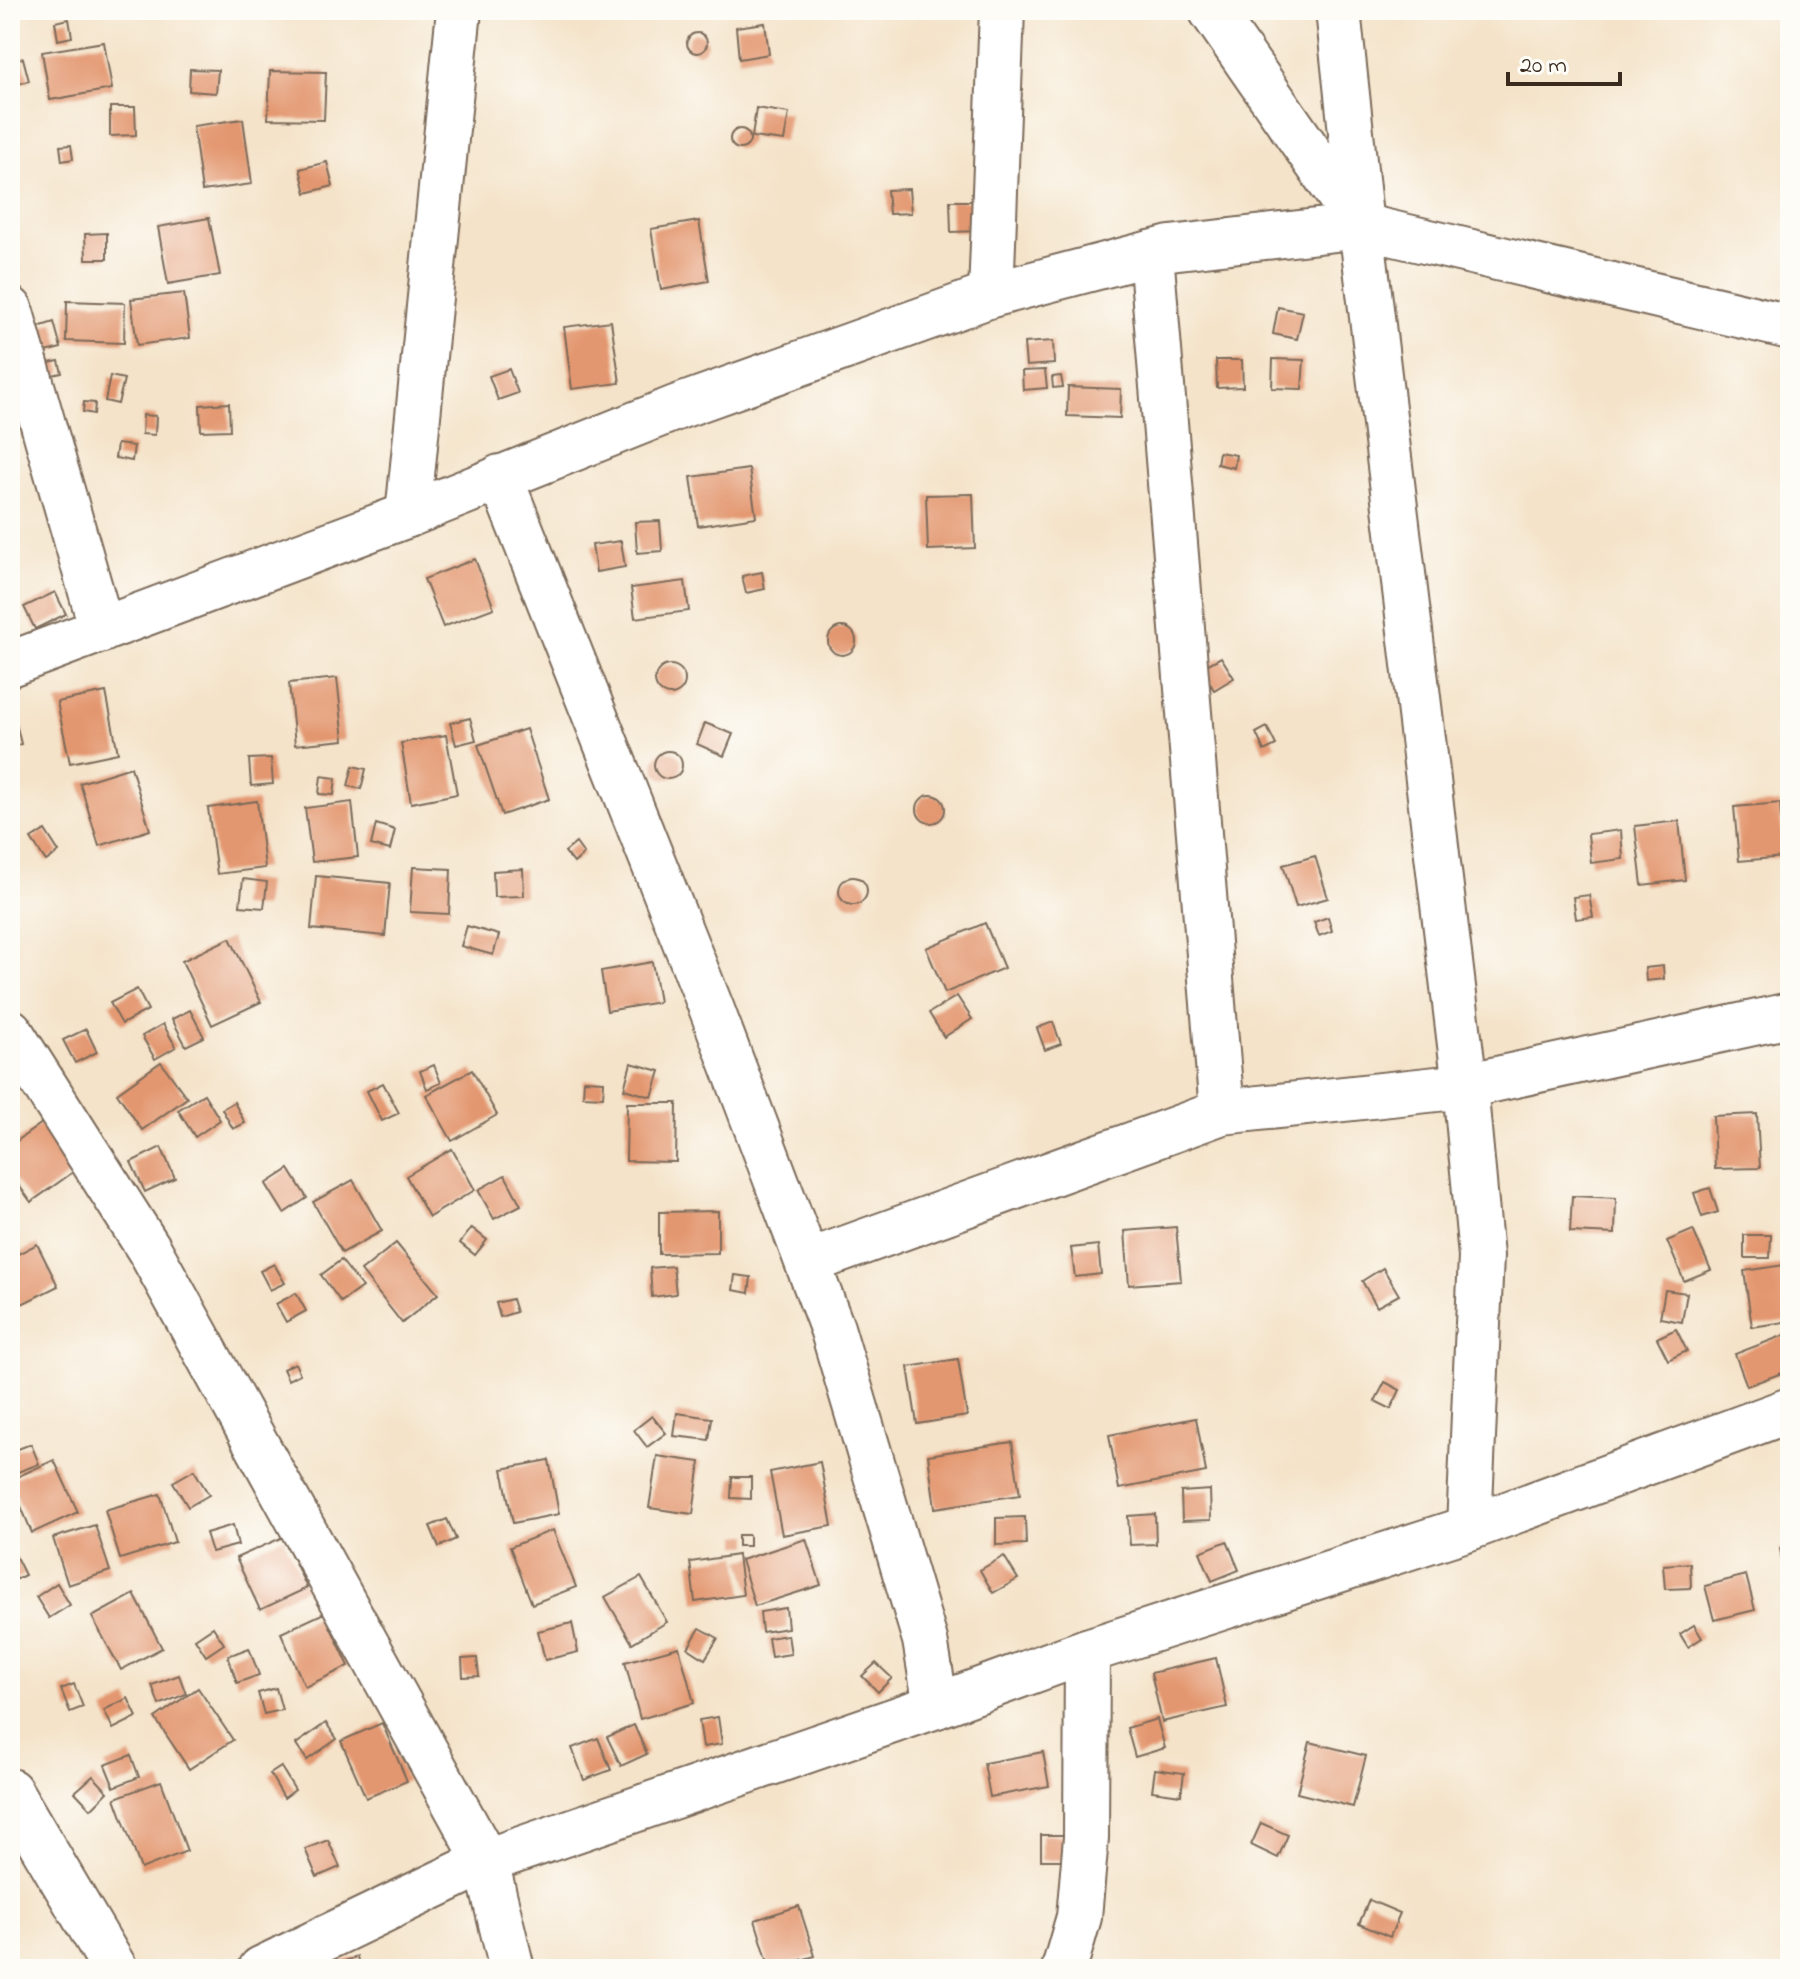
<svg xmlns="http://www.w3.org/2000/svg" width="1800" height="1979" font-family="'Indie Flower',sans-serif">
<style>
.building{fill:#e3976f}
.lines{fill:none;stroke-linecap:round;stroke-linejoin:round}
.minor-casing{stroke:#7c6b5a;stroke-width:48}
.minor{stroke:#fff;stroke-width:44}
</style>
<rect width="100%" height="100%" fill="#fdfcf7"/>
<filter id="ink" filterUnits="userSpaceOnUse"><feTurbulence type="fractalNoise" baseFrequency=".0125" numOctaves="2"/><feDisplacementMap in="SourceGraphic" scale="16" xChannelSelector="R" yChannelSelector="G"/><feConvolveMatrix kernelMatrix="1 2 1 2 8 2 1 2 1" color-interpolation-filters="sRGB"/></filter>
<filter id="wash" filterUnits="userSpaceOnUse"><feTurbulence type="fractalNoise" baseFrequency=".006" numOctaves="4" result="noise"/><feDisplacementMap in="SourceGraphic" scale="32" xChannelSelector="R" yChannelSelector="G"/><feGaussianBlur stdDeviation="1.8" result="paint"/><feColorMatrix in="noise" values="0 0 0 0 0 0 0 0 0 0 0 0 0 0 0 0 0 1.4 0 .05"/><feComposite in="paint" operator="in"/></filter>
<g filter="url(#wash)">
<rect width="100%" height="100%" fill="#f4e3c9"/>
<g id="blocks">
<g class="building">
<path d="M69,19L72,37L58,40L55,22Z"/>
<path d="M765,23L769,54L739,59L736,27Z"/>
<circle cx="697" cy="43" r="10"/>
<path d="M104,42L112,89L50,100L42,52Z"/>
<path d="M23,58L29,81L10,86V62Z"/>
<path d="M190,69L218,70L216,93L189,91Z"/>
<path d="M270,71L326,72L324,120L268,119Z"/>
<path d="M110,107H135L136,135L110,136Z"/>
<path d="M756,108L789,113L784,141L752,137Z"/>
<path d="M243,119L252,184L202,191L193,126Z"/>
<circle cx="740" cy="139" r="10"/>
<path d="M71,145L73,159L62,161L60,146Z"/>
<path d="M327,162L333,186L306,193L300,169Z"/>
<path d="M909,189L911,213L889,214L887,190Z"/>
<path d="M950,201H979V231L951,232Z"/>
<path d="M209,218L220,275L168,284L158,227Z"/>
<path d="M699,221L709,281L661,290L651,229Z"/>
<path d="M107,233V259H86L85,234Z"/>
<path d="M184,293L190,338L137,345L131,299Z"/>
<path d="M67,301L125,303L124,343L66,341Z"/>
<path d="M1278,307L1303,312L1297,339L1273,334Z"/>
<path d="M611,321L620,383L572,389L564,327Z"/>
<path d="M54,322L61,348L38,354L32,329Z"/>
<path d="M1053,341L1054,364L1026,366L1024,343Z"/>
<path d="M1273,359L1304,360L1302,389L1272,388Z"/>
<path d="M1216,360H1242L1243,387L1217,388Z"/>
<path d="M59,361L62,373L47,376L44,364Z"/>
<path d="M509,369L518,393L498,400L489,376Z"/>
<path d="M1045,370L1047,388L1023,390L1022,371Z"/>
<path d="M110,376L124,379L118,404L105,401Z"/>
<path d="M1061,376L1063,387L1053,388L1052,377Z"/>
<path d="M1068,387L1121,389L1120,418L1067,416Z"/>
<path d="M84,402L95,403L94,414L83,412Z"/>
<path d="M229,403L230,430L201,431L200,405Z"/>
<path d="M143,415L156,416L155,435L142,434Z"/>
<path d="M117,444L134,446L132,461L115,458Z"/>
<path d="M1219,452L1236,455L1234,468L1217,464Z"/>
<path d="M749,469L756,517L698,526L691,477Z"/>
<path d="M973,494L975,548L928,550L926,495Z"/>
<path d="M660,521L662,551L637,553L635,522Z"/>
<path d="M621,541L625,567L596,572L592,545Z"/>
<path d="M475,559L494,608L443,627L424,579Z"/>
<path d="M762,572L765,589L746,593L742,576Z"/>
<path d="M685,581L689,611L635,618L631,588Z"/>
<path d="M55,592L66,614L35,629L24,607Z"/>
<circle cx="842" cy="641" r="14"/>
<path d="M1221,657L1234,678L1214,690L1201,668Z"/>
<circle cx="670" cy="680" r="15"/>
<path d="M337,678L344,740L295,745L289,683Z"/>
<path d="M106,692L118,753L70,763L57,702Z"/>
<path d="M470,718L476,740L456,745L450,723Z"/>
<path d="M16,723L21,744L10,747V724Z"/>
<path d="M705,723L733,734L724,756L697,744Z"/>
<path d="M1267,727L1276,745L1264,751L1256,733Z"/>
<path d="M526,729L549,799L502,815L478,745Z"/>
<path d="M446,735L457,794L411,803L401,743Z"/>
<circle cx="668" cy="765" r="14"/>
<path d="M271,758L273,784L251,786L249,759Z"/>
<path d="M353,766L366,769L361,789L348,786Z"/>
<path d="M131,767L150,830L99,846L80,783Z"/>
<path d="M321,776L336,778L334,795L319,794Z"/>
<circle cx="931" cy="809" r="14"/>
<path d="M257,801L265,868L217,874L208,808Z"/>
<path d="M352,802L358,857L312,862L305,808Z"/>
<path d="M1780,803L1784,857L1739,861L1734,807Z"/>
<path d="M1679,821L1685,880L1642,885L1635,826Z"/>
<path d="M376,824L395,830L390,850L371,845Z"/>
<path d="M45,830L59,852L46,861L31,839Z"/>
<path d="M1621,830L1623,859L1591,863L1588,834Z"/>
<path d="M576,843L584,854L574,863L565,852Z"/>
<path d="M1315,856L1328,898L1296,907L1283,865Z"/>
<path d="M413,867L451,869L449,914L410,912Z"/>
<path d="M523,869L524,896L494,897L493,871Z"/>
<path d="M316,876L390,883L385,936L311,929Z"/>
<circle cx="853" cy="891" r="14"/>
<path d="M243,879L267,882L264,908L240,906Z"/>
<path d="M1589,895L1593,917L1576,919L1573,897Z"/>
<path d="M1328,917L1332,931L1319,936L1314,922Z"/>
<path d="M985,923L1004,968L945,993L926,948Z"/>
<path d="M467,926L499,935L493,955L461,946Z"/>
<path d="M230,938L261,1002L212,1025L182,961Z"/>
<path d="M652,962L659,1002L607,1011L601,971Z"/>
<path d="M1663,966L1664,979L1646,981L1645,968Z"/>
<path d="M137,989L148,1010L122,1024L110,1003Z"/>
<path d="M957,996L972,1019L944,1037L929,1013Z"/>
<path d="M190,1010L204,1037L186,1046L172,1019Z"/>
<path d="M1053,1022L1061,1044L1045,1050L1037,1028Z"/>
<path d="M163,1024L176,1047L155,1059L142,1036Z"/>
<path d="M86,1029L97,1052L75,1063L63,1040Z"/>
<path d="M161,1062L187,1098L142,1130L117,1093Z"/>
<path d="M631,1063L660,1071L652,1097L624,1089Z"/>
<path d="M434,1065L441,1083L427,1089L420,1071Z"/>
<path d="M472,1070L497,1115L452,1141L426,1095Z"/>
<path d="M584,1080L604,1081L603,1097L583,1096Z"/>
<path d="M383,1083L399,1113L382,1121L367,1091Z"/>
<path d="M204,1094L220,1120L195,1137L178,1110Z"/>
<path d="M234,1102L245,1123L233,1129L222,1109Z"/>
<path d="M627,1103H677L676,1162L626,1161Z"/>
<path d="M1757,1114L1760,1168L1715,1169L1713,1116Z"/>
<path d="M42,1123L76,1170L31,1202L10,1173V1146Z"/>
<path d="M161,1147L175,1178L145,1192L131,1162Z"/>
<path d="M452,1149L475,1190L429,1217L406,1176Z"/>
<path d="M289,1169L307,1198L284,1213L266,1184Z"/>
<path d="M505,1175L521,1205L494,1219L478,1190Z"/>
<path d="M353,1180L382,1231L342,1253L313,1202Z"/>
<path d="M1710,1188L1718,1212L1702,1217L1694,1193Z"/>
<path d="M1572,1196L1616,1198L1615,1234L1570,1232Z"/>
<path d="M718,1211V1253L659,1254V1212Z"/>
<path d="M1176,1227L1181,1281L1129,1285L1125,1231Z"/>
<path d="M472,1228L487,1240L475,1255L460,1243Z"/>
<path d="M1693,1230L1711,1270L1684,1281L1667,1241Z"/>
<path d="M1744,1235H1771L1770,1258H1744Z"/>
<path d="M396,1243L438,1294L402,1323L361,1271Z"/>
<path d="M37,1244L58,1286L10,1310V1258Z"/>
<path d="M1098,1245L1101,1274L1075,1277L1071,1248Z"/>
<path d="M341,1260L362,1287L341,1302L321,1275Z"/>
<path d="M274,1264L285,1283L270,1290L260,1271Z"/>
<path d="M1790,1264V1321L1752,1327L1744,1271Z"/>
<path d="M673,1266L676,1294L652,1297L650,1268Z"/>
<path d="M1383,1268L1399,1295L1377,1307L1362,1281Z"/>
<path d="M735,1275L751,1277L749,1293L733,1290Z"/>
<path d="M1665,1290L1687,1293L1682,1322L1660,1318Z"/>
<path d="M296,1293L306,1311L286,1322L276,1304Z"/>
<path d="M512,1299L516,1312L500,1317L496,1303Z"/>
<path d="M1676,1329L1687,1351L1668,1360L1657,1338Z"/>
<path d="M1790,1333V1370L1747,1386L1735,1354Z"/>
<path d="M958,1359L967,1416L917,1424L908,1367Z"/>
<path d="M295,1363L300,1374L288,1380L283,1369Z"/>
<path d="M1385,1382L1400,1390L1391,1409L1375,1401Z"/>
<path d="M677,1413L712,1418L709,1440L674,1436Z"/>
<path d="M652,1416L666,1433L647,1447L634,1430Z"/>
<path d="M1196,1418L1206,1472L1119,1489L1109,1435Z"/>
<path d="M1012,1442L1020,1495L935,1508L928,1455Z"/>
<path d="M31,1444L39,1464L10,1475V1452Z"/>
<path d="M657,1456L700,1462L693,1514L649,1508Z"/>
<path d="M54,1460L78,1512L32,1533L10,1480Z"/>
<path d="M549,1460L559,1514L513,1523L502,1469Z"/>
<path d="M820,1462L832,1526L782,1535L770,1472Z"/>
<path d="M194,1470L209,1495L188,1507L173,1482Z"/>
<path d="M732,1477H751V1499L731,1498Z"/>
<path d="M1210,1490L1211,1520L1182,1521L1181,1492Z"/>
<path d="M160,1494L175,1542L120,1559L105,1510Z"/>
<path d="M1155,1514L1156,1544L1130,1545L1128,1516Z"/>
<path d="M1025,1517L1026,1544L996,1545V1518Z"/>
<path d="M447,1519L456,1539L439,1547L430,1526Z"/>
<path d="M95,1525L110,1571L68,1585L53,1538Z"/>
<path d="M233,1525L238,1545L212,1552L206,1533Z"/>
<path d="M553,1530L576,1587L532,1604L510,1547Z"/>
<rect x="738" y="1535" width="11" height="11"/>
<path d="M283,1537L307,1588L260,1610L236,1558Z"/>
<path d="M806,1539L821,1585L755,1606L741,1560Z"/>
<path d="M1227,1541L1239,1570L1212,1581L1200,1552Z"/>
<path d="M1790,1546V1598H1788L1780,1548Z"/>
<path d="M15,1555L25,1575L11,1582L10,1558Z"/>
<path d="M738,1555L743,1595L695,1602L690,1562Z"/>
<path d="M1004,1556L1018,1579L993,1593L980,1570Z"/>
<path d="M1690,1563L1691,1588L1665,1589L1663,1565Z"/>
<path d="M1746,1575L1755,1610L1714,1620L1705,1586Z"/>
<path d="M641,1577L667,1622L632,1643L605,1597Z"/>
<path d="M57,1583L70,1605L49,1618L36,1597Z"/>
<path d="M134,1594L162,1648L121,1670L92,1617Z"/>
<path d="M786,1608L788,1628L762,1632L760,1612Z"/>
<path d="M324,1613L349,1666L305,1687L281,1633Z"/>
<path d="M572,1623L578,1652L545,1660L538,1631Z"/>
<path d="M1694,1625L1702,1638L1688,1647L1680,1634Z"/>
<path d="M213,1627L224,1644L206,1656L195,1639Z"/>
<path d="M700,1628L718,1638L705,1659L688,1648Z"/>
<path d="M788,1635L791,1654L771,1657L768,1638Z"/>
<path d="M679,1647L694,1703L640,1719L625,1662Z"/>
<path d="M249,1648L259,1675L237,1683L228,1656Z"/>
<path d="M477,1658L479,1676L463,1677L462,1659Z"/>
<path d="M1216,1658L1227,1707L1162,1722L1151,1673Z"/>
<path d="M876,1663L892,1678L878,1692L862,1676Z"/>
<path d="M179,1675L186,1694L159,1705L152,1685Z"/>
<path d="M74,1684L83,1707L70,1712L61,1689Z"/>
<path d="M198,1688L233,1740L189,1769L155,1718Z"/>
<path d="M276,1688L282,1710L264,1714L258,1693Z"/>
<path d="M128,1698L137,1717L113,1729L104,1710Z"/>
<path d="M718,1717L722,1744L703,1747L699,1720Z"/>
<path d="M1157,1719L1165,1748L1135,1757L1127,1728Z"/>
<path d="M326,1723L337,1739L307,1760L296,1744Z"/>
<path d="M382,1723L407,1781L366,1798L341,1741Z"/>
<path d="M634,1725L647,1754L621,1766L607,1737Z"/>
<path d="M598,1738L611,1770L584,1780L572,1748Z"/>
<path d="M1310,1742L1366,1756L1353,1807L1297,1793Z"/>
<path d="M1043,1752L1049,1786L990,1797L984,1763Z"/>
<path d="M131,1755L139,1777L114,1787L105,1765Z"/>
<path d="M281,1767L295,1790L284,1798L270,1774Z"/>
<path d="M1155,1769L1184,1773L1181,1795L1152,1791Z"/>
<path d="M93,1776L108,1792L91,1809L75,1792Z"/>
<path d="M161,1781L187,1851L141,1869L115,1798Z"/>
<path d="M1261,1823L1288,1835L1278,1858L1251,1845Z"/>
<path d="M1041,1835H1065L1066,1860H1041Z"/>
<path d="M328,1840L340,1867L317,1877L305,1849Z"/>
<path d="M1369,1900L1400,1913L1390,1937L1359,1924Z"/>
<path d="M799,1906L815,1956L770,1969L755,1920Z"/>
<path d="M357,1957L361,1969H322V1968Z"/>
</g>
</g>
</g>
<g filter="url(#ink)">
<use href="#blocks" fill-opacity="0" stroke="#7c6b5a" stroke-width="2"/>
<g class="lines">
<defs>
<g id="minor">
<path d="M1211,10L1357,221"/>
<path d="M1338,10L1361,226L1465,1086L1481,1256L1469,1528"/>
<path d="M991,295L1002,10"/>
<path d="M10,309L102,630"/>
<path d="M500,477L712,1010L832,1328L925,1640L936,1706"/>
<path d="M408,515L459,10"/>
<path d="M10,664L408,515L678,407L991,295L1170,248L1361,226L1790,327"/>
<path d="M10,1031L149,1249L486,1861L512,1969"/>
<path d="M1222,1112L1465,1086L1790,1015"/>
<path d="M808,1262L1222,1112L1151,253"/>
<path d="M10,1791L115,1969"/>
<path d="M261,1969L486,1861L936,1706L1087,1651L1469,1528L1790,1410"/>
<path d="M1064,1969L1079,1917L1086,1838L1087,1651"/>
</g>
</defs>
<use href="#minor" class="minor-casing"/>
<use href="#minor" class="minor"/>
</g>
</g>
<rect width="1800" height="1979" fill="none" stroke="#fdfcf7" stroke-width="40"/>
<path d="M1508 72v12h112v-12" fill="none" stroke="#3b2a1e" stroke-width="4"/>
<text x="1520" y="72" font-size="24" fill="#3b2a1e" stroke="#fdfcf7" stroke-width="6" paint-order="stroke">20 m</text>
</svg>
